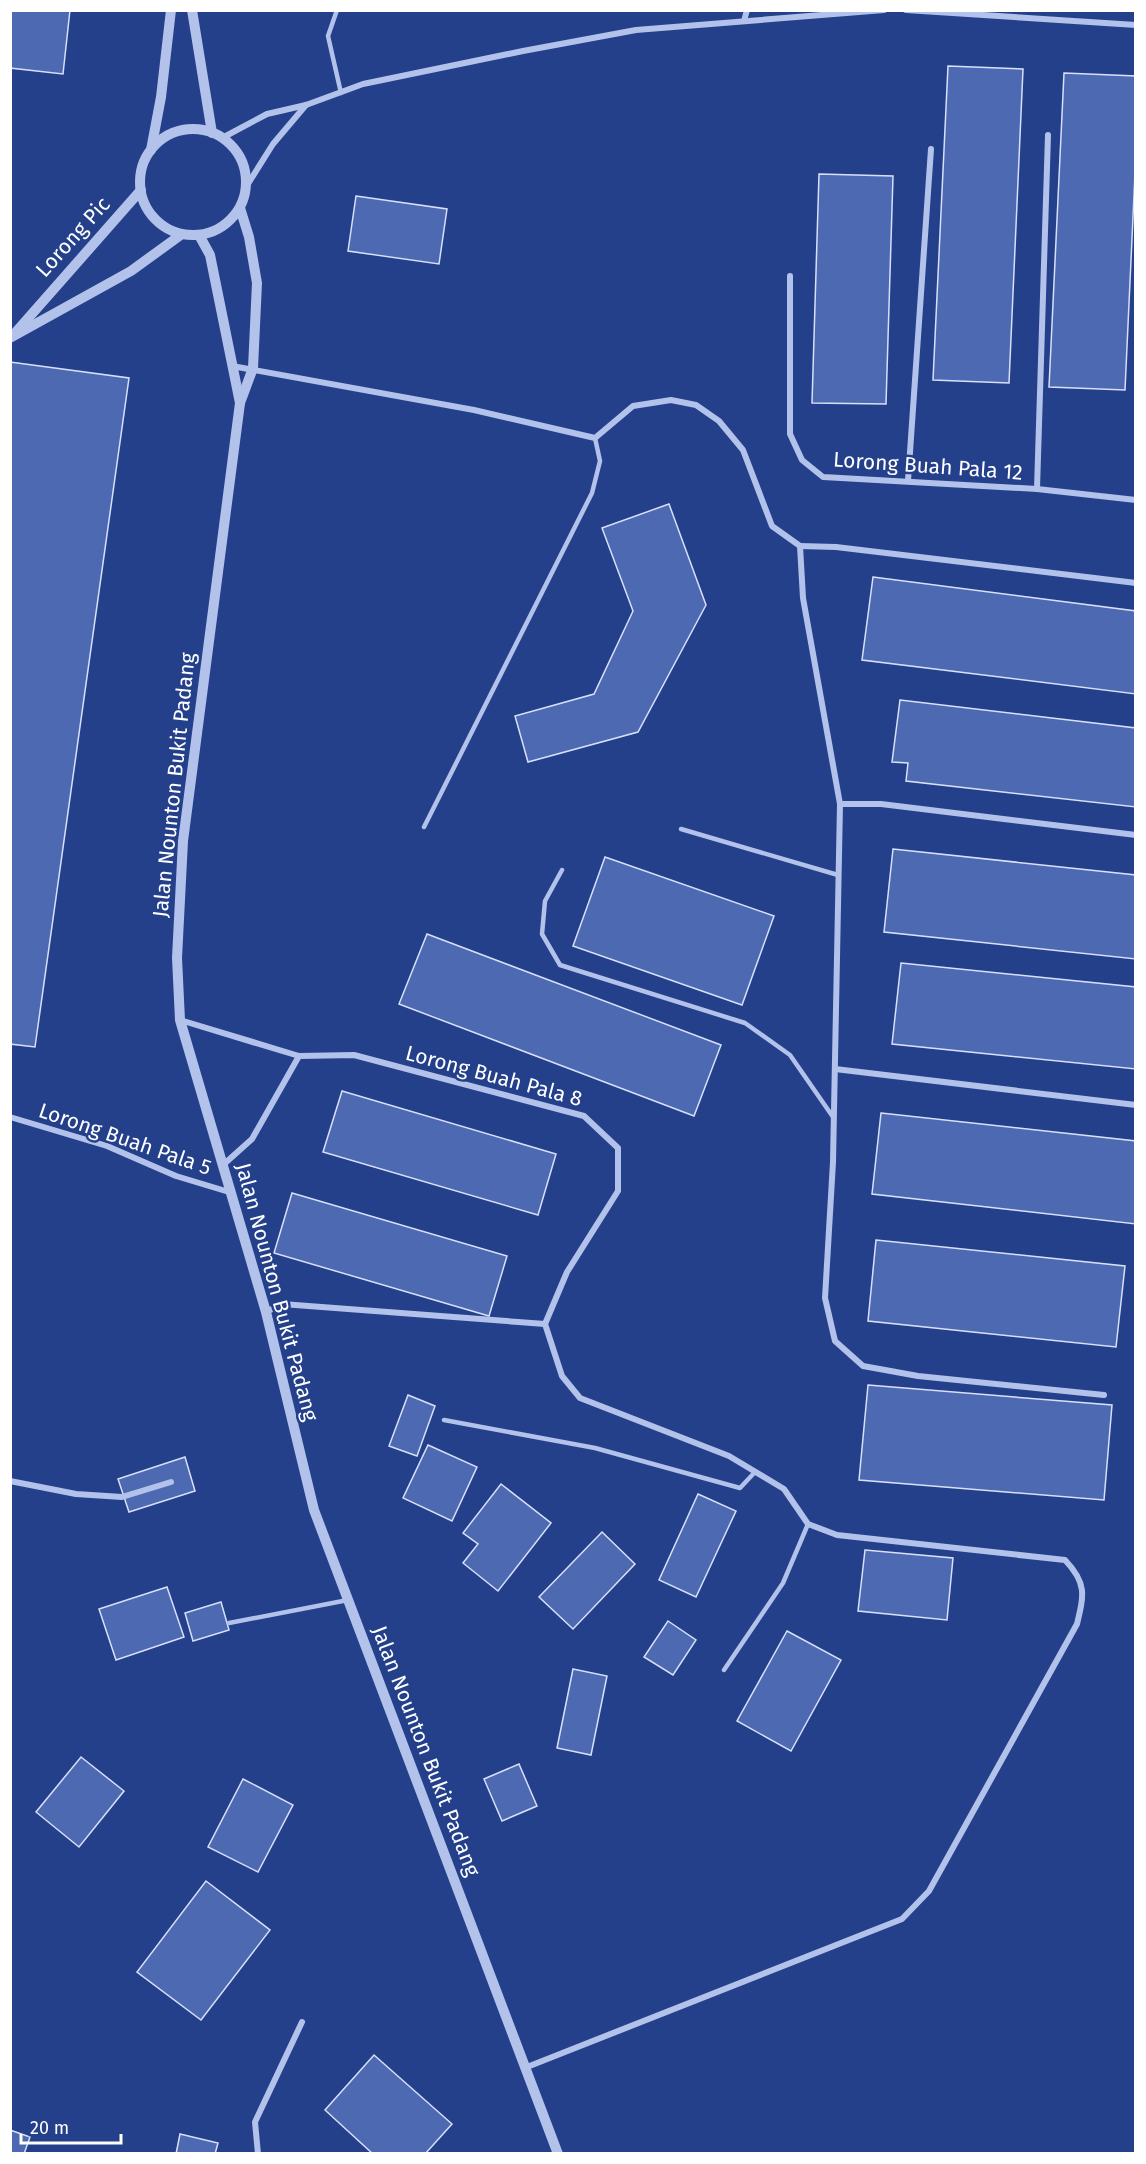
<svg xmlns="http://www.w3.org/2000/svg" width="1146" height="2164" font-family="'Fira Sans',sans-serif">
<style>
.building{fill:#4d69b2;stroke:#d7e0f8;stroke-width:1.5}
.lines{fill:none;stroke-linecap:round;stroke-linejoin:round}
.service{stroke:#b3c2ea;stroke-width:4.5}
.minor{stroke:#b3c2ea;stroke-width:6}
.tertiary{stroke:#b3c2ea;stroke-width:10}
.labels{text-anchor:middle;stroke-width:5;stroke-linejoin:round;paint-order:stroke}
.street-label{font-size:21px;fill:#fff;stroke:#24408b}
</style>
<rect width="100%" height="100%" fill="#24408b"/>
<g class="building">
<path d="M10,10H70L63,74L10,68Z"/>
<path d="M948,66L1023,69L1009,383L933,380Z"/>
<path d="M1064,73L1136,76V152L1125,390L1049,387Z"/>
<path d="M819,174L893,176L886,404L812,403Z"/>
<path d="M356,196L447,209L439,264L348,251Z"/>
<path d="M10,362L129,378L35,1047L10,1044Z"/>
<path d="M669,504L706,605L638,732L528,762L515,716L594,694L633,611L602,528Z"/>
<path d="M873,577L1136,611V694L862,660Z"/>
<path d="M900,700L1136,728V807L906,781L908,763L892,762Z"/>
<path d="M893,849L1136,875V959L884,932Z"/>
<path d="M605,857L774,916L742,1005L573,946Z"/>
<path d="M427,934L721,1045L694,1116L399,1004Z"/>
<path d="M901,963L1136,987V1069L892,1044Z"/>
<path d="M342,1091L556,1154L538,1215L323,1152Z"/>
<path d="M881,1113L1136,1141V1224L872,1194Z"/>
<path d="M292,1193L507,1256L489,1316L274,1253Z"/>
<path d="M876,1240L1125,1266L1116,1347L868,1321Z"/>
<path d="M868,1385L1112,1405L1104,1500L859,1480Z"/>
<path d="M408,1395L435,1406L417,1456L389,1446Z"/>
<path d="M428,1445L477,1467L452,1521L403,1498Z"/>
<path d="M185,1457L195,1491L129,1512L118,1479Z"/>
<path d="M501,1484L551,1523L498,1591L463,1563L478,1544L463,1533Z"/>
<path d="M698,1494L736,1511L696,1597L659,1580Z"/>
<path d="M602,1532L635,1564L573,1629L539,1597Z"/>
<path d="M865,1550L953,1558L947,1620L858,1611Z"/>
<path d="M167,1587L184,1637L116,1660L99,1609Z"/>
<path d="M221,1602L229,1630L193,1641L185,1613Z"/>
<path d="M668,1621L696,1640L673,1675L644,1657Z"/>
<path d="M787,1631L841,1660L791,1751L737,1721Z"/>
<path d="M573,1669L607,1676L591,1755L557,1748Z"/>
<path d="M81,1757L124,1791L79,1847L36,1812Z"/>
<path d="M519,1764L537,1806L502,1821L484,1779Z"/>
<path d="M243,1779L293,1805L258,1872L208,1847Z"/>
<path d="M206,1881L270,1930L201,2020L137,1972Z"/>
<path d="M374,2055L452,2124L425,2154H373L325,2110Z"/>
<path d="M10,2130L30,2137L24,2154H10Z"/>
<path d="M180,2134L218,2143L215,2154H176Z"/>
</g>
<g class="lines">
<g class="service">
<path d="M337,10L328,36L341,93"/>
<path d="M424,827L592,493L600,461L595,438"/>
<path d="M681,829L838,875"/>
<path d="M562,870L545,901L542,934L560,965L745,1023L790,1055L833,1117"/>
<path d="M444,1420L595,1448L740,1488L755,1472"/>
<path d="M229,1623L348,1600"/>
<path d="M724,1670L783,1583L808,1524"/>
</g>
<g class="minor">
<path d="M906,10L1136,25"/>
<path d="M744,21L747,10"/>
<path d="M222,138L267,114L306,105L363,84L523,51L636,30L884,10"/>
<path d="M246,187L273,144L306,105"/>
<path d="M790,276V434L802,460L823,477L1037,489L1136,500"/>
<path d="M232,366L474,410L595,438L633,406L671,400L696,405L719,421L743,450L772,526L800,546L803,598L840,804L833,1162L825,1298L835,1341L863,1366L918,1376L1104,1395"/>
<path d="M908,481L931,149"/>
<path d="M1037,489L1048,135"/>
<path d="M800,546L836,547L1136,583"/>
<path d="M840,804H881L1136,835"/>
<path d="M180,1020L299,1056L354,1055L584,1116L618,1148V1191L567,1272L545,1324"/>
<path d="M835,1069L1136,1105"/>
<path d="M10,1117L107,1146L176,1176L229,1192"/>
<path d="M223,1165L252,1139L299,1056"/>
<path d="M266,1312L282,1304L545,1324L562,1376L580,1398L729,1456L784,1489L808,1524L837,1535L1065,1560C1087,1583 1084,1595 1077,1624L929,1891L902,1919L527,2067"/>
<path d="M10,1481L76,1494L122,1497L171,1482"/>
<path d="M258,2154L255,2122L302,2022"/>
</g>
<g class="tertiary">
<path d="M192,10L212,133"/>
<circle cx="193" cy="182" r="53"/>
<path d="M151,150L161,97L171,10"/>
<path d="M240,208L249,237L257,283L253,368L240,403L183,841L177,958L180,1020L266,1312L314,1510L558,2154"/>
<path d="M199,235L210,255L240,403"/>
<path d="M16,332L141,190"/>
<path d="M10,338L131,271L182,234"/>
</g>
</g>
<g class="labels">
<g class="street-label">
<text transform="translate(73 237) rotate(-48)" y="7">Lorong Pic</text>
<text transform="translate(928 466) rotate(4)" y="7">Lorong Buah Pala 12</text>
<text transform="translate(174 785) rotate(-84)" y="7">Jalan Nounton Bukit Padang</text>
<text transform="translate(494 1076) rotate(15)" y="7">Lorong Buah Pala 8</text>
<text transform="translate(125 1139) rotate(19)" y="7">Lorong Buah Pala 5</text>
<text transform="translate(277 1292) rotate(75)" y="7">Jalan Nounton Bukit Padang</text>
<text transform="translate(426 1751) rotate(69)" y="7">Jalan Nounton Bukit Padang</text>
</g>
</g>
<rect width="1146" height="2164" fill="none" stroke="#ffffff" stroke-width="24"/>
<path d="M21 2134v9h100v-9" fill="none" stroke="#ffffff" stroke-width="3"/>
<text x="30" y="2134" font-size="18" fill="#ffffff" stroke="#24408b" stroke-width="4.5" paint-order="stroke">20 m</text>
</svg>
